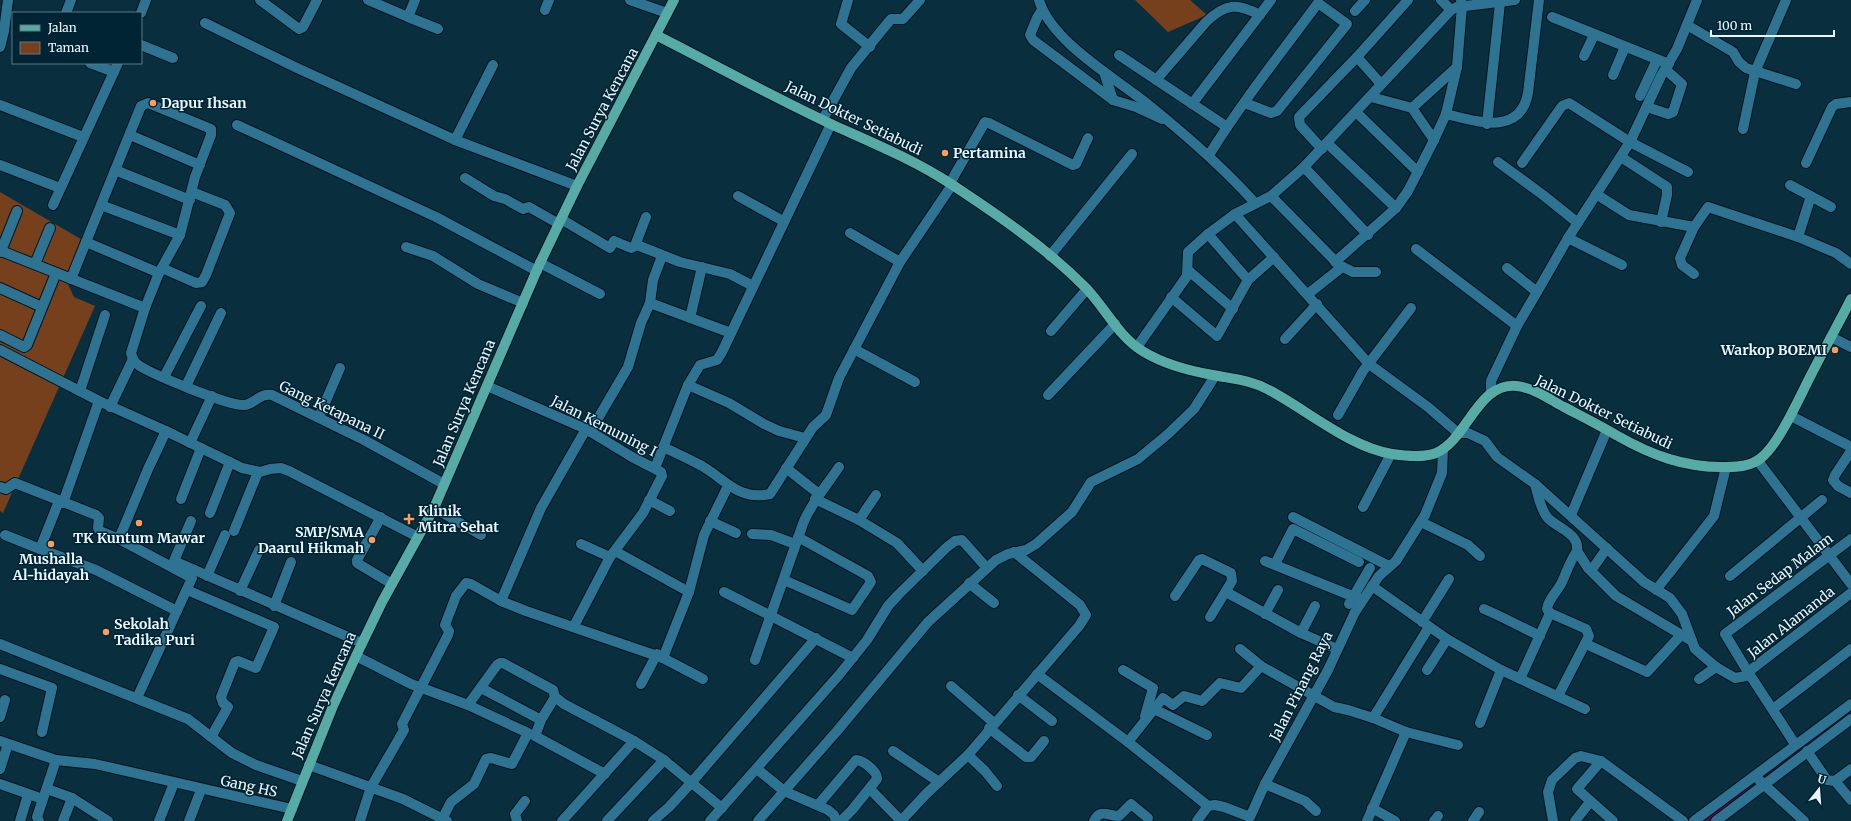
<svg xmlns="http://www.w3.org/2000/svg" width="1851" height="821" font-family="Merriweather,serif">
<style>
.green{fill:#77401c}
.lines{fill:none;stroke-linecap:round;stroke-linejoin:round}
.stream{stroke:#760149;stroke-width:2.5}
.minor-casing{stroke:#02151e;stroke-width:12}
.major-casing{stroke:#02151e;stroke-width:12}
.minor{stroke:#2f7392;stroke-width:10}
.major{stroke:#56aba6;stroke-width:10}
.poi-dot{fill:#ff9b5b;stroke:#002433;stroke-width:1.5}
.labels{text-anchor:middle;stroke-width:3;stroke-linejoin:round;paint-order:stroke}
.poi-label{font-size:14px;font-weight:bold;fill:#eaf7ff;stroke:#002433;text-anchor:start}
.street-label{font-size:14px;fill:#eaf7ff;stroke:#002433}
</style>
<rect width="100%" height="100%" fill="#092e3e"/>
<g class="green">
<path d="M1135,0H1190L1207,15L1168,32Z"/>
<path d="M0,192L86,242L68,284L74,297L95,306L3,513L0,511Z"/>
</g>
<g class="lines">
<g class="stream">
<path d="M1761,778L1851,711"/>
<path d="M1705,821L1757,781"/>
</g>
<defs>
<g id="minor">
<path d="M260,0L299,29L303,27L317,0"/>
<path d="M368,0L408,17"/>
<path d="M415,0L408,17L438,29"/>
<path d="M630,0L667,13"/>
<path d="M848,0L841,24L870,47"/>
<path d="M1039,0C1051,42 1117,79 1150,106C1187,136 1223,167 1255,203"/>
<path d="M1441,0L1451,10"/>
<path d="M545,10L549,0"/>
<path d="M1042,10L1037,18L1030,35L1033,40L1113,100L1136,107L1162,119"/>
<path d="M1355,11L1365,0"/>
<path d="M66,13L71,0"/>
<path d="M141,13L146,0"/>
<path d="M1552,17L1669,64"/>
<path d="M205,23L297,68L455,140L577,186"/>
<path d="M1687,25L1733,52L1739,62L1746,68L1796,84"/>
<path d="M141,45L173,58"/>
<path d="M0,47L4,31L8,0"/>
<path d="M1119,55L1227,127"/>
<path d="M1584,56L1594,35"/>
<path d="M1357,57L1381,84"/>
<path d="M90,63L114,72"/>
<path d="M1104,72L1113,100"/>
<path d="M1613,75L1625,47"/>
<path d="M1156,80L1206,22C1226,3 1237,3 1260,15"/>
<path d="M1640,96L1657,60"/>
<path d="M1371,97L1412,108L1434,140"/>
<path d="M1192,104L1271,0"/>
<path d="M0,105L83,137"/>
<path d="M1647,107L1668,114L1673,112L1682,84L1665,69"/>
<path d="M1412,108L1457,67"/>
<path d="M1357,113L1418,172"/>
<path d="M1446,114C1476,121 1520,137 1528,93L1539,0"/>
<path d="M823,119L851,68L891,19H903L920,0"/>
<path d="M1487,124L1500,3"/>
<path d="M237,125L436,217L537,271"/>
<path d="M1743,129L1755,72L1786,0"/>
<path d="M130,135L200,165"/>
<path d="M455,140L493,65"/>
<path d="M1327,143L1396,208"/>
<path d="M1322,149L1300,125L1299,117L1357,57L1408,0"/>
<path d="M1209,155C1242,102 1281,53 1318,3L1347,24L1277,111L1271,113L1245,103"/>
<path d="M1621,157L1667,187V195L1661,222"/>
<path d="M1498,162L1543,195L1578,223"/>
<path d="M1522,163L1562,106L1569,103L1630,142L1688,172"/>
<path d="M1806,163L1832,107L1836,104L1851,102"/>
<path d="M0,165L60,188"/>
<path d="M1304,167L1368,235"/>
<path d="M115,170L190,200"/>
<path d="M465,178L494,196L505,199L523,209L529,207L559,224"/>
<path d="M950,183L985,122L989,123L1073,165L1076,164L1088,138"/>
<path d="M1790,185L1831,207"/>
<path d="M1596,194L1629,215L1694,227"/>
<path d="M738,196L783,221"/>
<path d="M1271,196L1339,265L1353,272H1376"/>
<path d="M53,205L118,63"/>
<path d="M101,205L180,235"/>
<path d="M1235,214L1369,364L1428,407L1458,433H1468L1485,441L1497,457L1535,484L1644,582L1670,598L1682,614L1695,649L1716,667L1735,678L1746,676L1748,672L1851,593"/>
<path d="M646,217L636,243L637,245L680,262L730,274L753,286"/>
<path d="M561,219L610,248L614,241L631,248L637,245"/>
<path d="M850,233L900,262"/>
<path d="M1208,234L1248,280"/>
<path d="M1798,237L1811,196"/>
<path d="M1568,238L1622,265"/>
<path d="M86,242L159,273"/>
<path d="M406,247L433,256L478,284L523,303"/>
<path d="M1416,249L1517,326"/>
<path d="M1,251L17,211"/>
<path d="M0,252L1,251L145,308"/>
<path d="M1050,256L1132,154"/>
<path d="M1335,262L1396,208L1408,191L1434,140L1446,114L1457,67L1462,6L1461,0"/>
<path d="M540,263L600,294"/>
<path d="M35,264L50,228"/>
<path d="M162,268L196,283L202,282L206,275L230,213L225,205L192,192"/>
<path d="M1507,268L1537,292"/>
<path d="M1189,271L1233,309"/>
<path d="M1694,274L1682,265L1680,258L1694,227L1708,207L1798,237L1836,253L1851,264"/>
<path d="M71,279L141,106L148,103L211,129V135L195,177L180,235L159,273L145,308L131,353C132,357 133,361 137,364C148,373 229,406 244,405C255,404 259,393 272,395L364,440L444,484"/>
<path d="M0,288L42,307"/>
<path d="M1308,294L1342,267"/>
<path d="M1171,297L1217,336L1248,280L1274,257"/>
<path d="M650,303L731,333"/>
<path d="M690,318L702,267"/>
<path d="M1051,331L1087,289"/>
<path d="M0,335L24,347L27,345L56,273"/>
<path d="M1831,337L1851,347"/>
<path d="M1285,339L1317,304"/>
<path d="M1137,347L1187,276L1188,252L1208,234L1235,214L1271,196L1304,167L1451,10L1457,7L1515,0"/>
<path d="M854,349L915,382"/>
<path d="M0,350L99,401L166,431L242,468L260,472L270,469L281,468L289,471L418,537"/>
<path d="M164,377L201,306"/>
<path d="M688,385L729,403L764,424L779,431L805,438"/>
<path d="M186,386L221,313"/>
<path d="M487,386L586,429L632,457L661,472L662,476L643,513L610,557L574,626"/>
<path d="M80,391L105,315"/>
<path d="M1491,392V381L1517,326L1537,292L1568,238L1630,142L1661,76L1677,49L1697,0"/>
<path d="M1048,395L1115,324"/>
<path d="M110,407L133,359"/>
<path d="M1338,415L1363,371L1411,308"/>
<path d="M1791,416L1851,447"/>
<path d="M319,417L340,368"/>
<path d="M590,432L628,367L641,323L650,303L653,280L662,256"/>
<path d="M190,443L212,396"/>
<path d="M663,447C676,453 689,459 702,466C726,480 739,501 770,494L813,427L826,415L839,378L900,262L952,185"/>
<path d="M1851,451L1835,475L1833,480L1838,486L1851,493"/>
<path d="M1758,461L1851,584"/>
<path d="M655,468L688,385L700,365L717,360L722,352L831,124"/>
<path d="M786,468L819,494"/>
<path d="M1535,484C1538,495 1540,508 1547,517C1556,528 1580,533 1577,551L1588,568H1593L1607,548"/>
<path d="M0,487L6,489L15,483L96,515L99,518L98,528L100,531L119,539L192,578L137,698"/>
<path d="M181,499L201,448"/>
<path d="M815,499L859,520L897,543L923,571"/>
<path d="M649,500L670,511"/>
<path d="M63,503L99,401"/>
<path d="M1363,507L1391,454"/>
<path d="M434,508L481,535"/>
<path d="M210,513L230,462"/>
<path d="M1571,515L1607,430"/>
<path d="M381,517L357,560V563L392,584"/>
<path d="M1293,517L1389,566"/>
<path d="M859,520L876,495"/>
<path d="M191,521L174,561L362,643"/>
<path d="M710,521L736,533"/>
<path d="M1421,522L1468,545L1480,556"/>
<path d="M234,531L258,472"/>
<path d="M752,534L771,535L795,544"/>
<path d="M5,535L40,549L59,501"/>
<path d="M119,539L148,469L166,431"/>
<path d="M581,544L610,557"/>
<path d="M40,549L96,570L177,611"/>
<path d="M615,551L689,592"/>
<path d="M1265,561L1362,600"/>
<path d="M1275,564L1293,529L1359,562"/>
<path d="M1588,568L1616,596L1692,641"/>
<path d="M207,576L225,535"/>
<path d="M1730,576L1822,500"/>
<path d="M784,580L852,610L871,582L868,576L798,537"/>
<path d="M969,583L994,603"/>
<path d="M1372,586L1447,639L1501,670L1585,709"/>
<path d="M187,590L274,627L256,668L238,661L235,662L221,697L223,703L228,707L211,737"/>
<path d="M1656,590L1714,516L1726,467"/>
<path d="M240,591L259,550"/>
<path d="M724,592L853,658"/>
<path d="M1226,592L1301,633L1337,649"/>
<path d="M1175,596L1199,560L1202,559L1231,573L1232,581L1210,617"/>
<path d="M501,601L541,508L586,429"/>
<path d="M1349,604L1370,568"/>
<path d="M274,606L291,562"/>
<path d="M1484,609C1503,617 1521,627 1540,636"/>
<path d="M1265,614L1278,590"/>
<path d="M1422,622L1449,579"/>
<path d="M1301,633L1315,606"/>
<path d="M0,644L188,719L232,753L256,765L302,781"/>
<path d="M1586,644L1647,672L1680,636"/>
<path d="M1240,649L1261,666L1334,707L1348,710L1373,718L1406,732L1458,745"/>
<path d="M356,656L411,684L468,705L528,733L512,764L491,758L486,759L474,784L451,802L441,821"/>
<path d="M663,658L703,679"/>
<path d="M755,660L804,521C813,501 827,485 839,467"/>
<path d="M0,669L52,688L42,732"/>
<path d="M1123,670L1153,688L1145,716"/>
<path d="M1427,670L1447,639"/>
<path d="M1037,674L1128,742L1208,806"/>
<path d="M1520,679L1550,613"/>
<path d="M1699,679L1716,667"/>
<path d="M641,684L657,654"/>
<path d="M951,686L994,723"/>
<path d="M483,689L541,720"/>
<path d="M1018,695L1052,721"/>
<path d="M1558,696L1589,636L1586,629L1550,613L1547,609C1548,599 1558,591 1562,582C1567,571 1570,561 1577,551"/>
<path d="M555,697L541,720L535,736L605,774"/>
<path d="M468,705L497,665L500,663H503L553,690L555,697L564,704L634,741L664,760L722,808"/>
<path d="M1154,709L1207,735"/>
<path d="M1773,709L1851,649"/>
<path d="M0,717L5,700"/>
<path d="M1373,718L1429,627"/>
<path d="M1480,723L1501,670"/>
<path d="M989,728L1026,757H1031L1044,741"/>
<path d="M0,741L56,760L95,764L292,809"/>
<path d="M1128,742L1163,698L1173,705L1184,696L1202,701L1220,683L1241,688L1261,666"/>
<path d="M1795,744L1748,672L1725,634L1851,539"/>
<path d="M893,751L939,782"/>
<path d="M1807,751L1827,780L1835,781L1851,800"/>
<path d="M968,755L985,771L997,786"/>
<path d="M1601,761L1577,789L1613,821"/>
<path d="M309,765L403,799L447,821"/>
<path d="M0,769L8,744"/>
<path d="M757,769L784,791L828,810L834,815L836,821"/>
<path d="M1759,780L1804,821"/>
<path d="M1835,781L1851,769"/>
<path d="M0,784L37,797"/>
<path d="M1265,784L1305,801L1316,811"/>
<path d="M47,789L72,798L108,821"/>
<path d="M870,789L901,821"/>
<path d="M818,805L856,760C863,760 878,772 877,779L852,810L841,821"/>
<path d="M1372,808L1395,821"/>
<path d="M20,821L28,795"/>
<path d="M39,821L37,817L56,760"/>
<path d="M63,821L72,798"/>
<path d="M159,821L174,783"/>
<path d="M189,821L201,790"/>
<path d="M360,821L371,787L404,730L402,724L448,635L449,631L445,625L456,596L466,583L471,584L501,601L526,611L663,658L689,592L704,535L728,486"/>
<path d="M517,821L515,814L525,801"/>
<path d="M562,821L634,741"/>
<path d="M607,821L664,760"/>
<path d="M653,821L669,807L691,783L816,638"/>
<path d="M710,821L839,675L867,640L888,606L899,594L947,547L955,541L962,540L986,567"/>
<path d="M758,821L837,731L928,622L996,560L1008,554L1026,550L1036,544L1072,512L1091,482L1138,459L1168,434L1194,409L1215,376"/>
<path d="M901,821L926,794L968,755L1079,626L1086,615L1080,605L1014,552"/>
<path d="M1094,821C1100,808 1108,816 1119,816L1131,804L1148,818"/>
<path d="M1197,821L1208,806L1215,805L1224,807L1250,817L1265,784L1328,670L1355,612L1379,576L1396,561L1425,515L1442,473L1443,449"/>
<path d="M1367,821L1406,732"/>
<path d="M1434,821L1438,816"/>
<path d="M1473,821L1479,812"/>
<path d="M1553,821L1548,792L1552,780L1575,758L1581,756L1601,761L1683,821"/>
<path d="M1575,821L1590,802"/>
<path d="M1694,821L1851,704"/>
<path d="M1716,821L1851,719"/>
</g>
<g id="major">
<path d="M656,35C715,65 773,97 833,125C873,143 914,160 951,184C998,215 1045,247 1085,287C1105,307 1118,337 1144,352C1164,364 1190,371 1213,375C1233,379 1251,380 1269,390C1307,410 1349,447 1392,454C1406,456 1423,458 1436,453C1468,439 1477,382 1517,386C1534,388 1549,399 1564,407C1581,416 1599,425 1616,435C1651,455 1685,468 1726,467C1739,467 1751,466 1761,458C1779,444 1799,398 1810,377C1823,351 1838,325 1851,299"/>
<path d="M287,821L333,706L356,656L382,602L434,508L540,263L577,186L674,0"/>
</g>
</defs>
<use href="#minor" class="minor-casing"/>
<use href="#major" class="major-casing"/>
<use href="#minor" class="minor"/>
<use href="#major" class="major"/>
</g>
<g class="poi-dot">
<circle cx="153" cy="103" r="4"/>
<circle cx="945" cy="153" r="4"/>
<circle cx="1835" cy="350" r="4"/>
<path d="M407 513h4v4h4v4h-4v4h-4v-4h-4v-4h4z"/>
<circle cx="139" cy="523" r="4"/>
<circle cx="372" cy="540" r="4"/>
<circle cx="51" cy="544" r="4"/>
<circle cx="106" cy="632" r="4"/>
</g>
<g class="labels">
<g class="poi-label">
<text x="161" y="108">Dapur Ihsan</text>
<text x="953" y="158">Pertamina</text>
<text x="1827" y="355" text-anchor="end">Warkop BOEMI</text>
<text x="418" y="516">Klinik<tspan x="418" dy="16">Mitra Sehat</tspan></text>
<text x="364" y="537" text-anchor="end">SMP/SMA<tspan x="364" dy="16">Daarul Hikmah</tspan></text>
<text x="139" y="543" text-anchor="middle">TK Kuntum Mawar</text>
<text x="51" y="564" text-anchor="middle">Mushalla<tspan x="51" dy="16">Al-hidayah</tspan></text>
<text x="114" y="629">Sekolah<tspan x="114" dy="16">Tadika Puri</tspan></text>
</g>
<g class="street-label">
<text transform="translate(602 109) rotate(-62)" y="5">Jalan Surya Kencana</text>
<text transform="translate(854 118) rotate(26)" y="5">Jalan Dokter Setiabudi</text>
<text transform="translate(464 403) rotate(-67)" y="5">Jalan Surya Kencana</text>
<text transform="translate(332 410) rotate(26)" y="5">Gang Ketapana II</text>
<text transform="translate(1604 412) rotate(26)" y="5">Jalan Dokter Setiabudi</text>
<text transform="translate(604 426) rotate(27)" y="5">Jalan Kemuning I</text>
<text transform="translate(1780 575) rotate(-37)" y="5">Jalan Sedap Malam</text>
<text transform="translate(1791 622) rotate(-38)" y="5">Jalan Alamanda</text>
<text transform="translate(1301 686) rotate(-63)" y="5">Jalan Pinang Raya</text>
<text transform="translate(324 695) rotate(-66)" y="5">Jalan Surya Kencana</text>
<text transform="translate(249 786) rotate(12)" y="5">Gang HS</text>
</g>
</g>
<rect x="12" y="12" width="130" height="52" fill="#002433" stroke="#5e7885"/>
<rect x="20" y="25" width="20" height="6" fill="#56aba6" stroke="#5e7885"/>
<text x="48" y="32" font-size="12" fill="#eaf7ff">Jalan</text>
<rect x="20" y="42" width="20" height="12" fill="#77401c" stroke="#5e7885"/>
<text x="48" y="52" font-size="12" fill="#eaf7ff">Taman</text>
<g transform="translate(1819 789) rotate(17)" stroke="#002433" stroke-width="3" paint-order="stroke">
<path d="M0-3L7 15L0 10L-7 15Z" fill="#eaf7ff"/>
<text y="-6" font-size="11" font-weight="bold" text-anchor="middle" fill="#eaf7ff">U</text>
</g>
<path d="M1711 30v6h123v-6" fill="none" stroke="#eaf7ff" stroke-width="2"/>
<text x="1717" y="30" font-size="12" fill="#eaf7ff" stroke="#002433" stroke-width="3" paint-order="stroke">100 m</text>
</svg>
